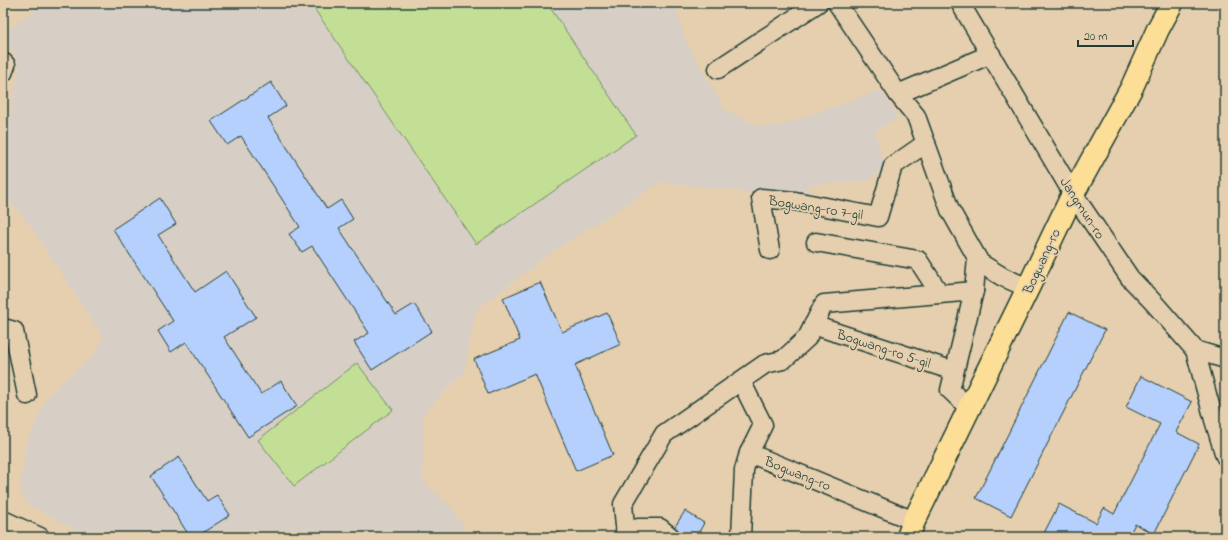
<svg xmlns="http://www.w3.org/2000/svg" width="1228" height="540" font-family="'Indie Flower',sans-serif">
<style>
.built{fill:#d7cfc6}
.green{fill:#c3df96;stroke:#718e65}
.building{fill:#b6d0fe;stroke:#1f3d34}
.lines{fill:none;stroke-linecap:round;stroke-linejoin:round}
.minor-casing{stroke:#1f3d34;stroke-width:21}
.major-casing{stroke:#1f3d34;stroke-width:25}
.minor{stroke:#e5cfae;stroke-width:18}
.major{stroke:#fdde96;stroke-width:22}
.labels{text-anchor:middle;stroke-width:3.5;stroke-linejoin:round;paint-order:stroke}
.street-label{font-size:14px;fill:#1f3d34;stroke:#e5cfae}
</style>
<rect width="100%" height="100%" fill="#e5cfae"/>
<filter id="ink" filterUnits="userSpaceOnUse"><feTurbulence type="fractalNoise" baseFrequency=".025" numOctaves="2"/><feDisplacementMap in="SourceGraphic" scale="8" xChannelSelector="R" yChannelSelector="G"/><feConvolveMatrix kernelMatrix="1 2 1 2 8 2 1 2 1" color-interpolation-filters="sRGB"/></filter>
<g filter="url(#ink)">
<path class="built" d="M44,3H675L685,39L724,109L759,126H779L881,90L898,117L875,132L885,169L868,181L809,185L810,195L763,194L661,182L552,252L476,310L464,373L423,414V481L453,510L464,526V537H88L26,503L20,489L26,443L48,395L92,356L104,339L32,228L3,193V148L19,69L5,32Z"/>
<g class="green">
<path d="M313,3H547L636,135L476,244L311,4Z"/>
<path d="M357,363L393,410L294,486L258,440Z"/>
</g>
<g class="building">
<path d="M271,82L286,106L268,118L327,209L341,200L353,219L339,228L396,315L414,304L432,331L372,370L354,342L369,333L312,246L302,252L289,234L300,227L241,136L227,145L211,121Z"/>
<path d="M160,198L176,224L158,235L195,292L226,271L256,317L224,337L261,394L281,381L297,406L248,437L186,342L171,352L158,331L173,321L113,229Z"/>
<path d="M540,282L562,332L607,313L621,344L575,365L613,455L576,471L535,374L488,394L474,359L520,340L503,298Z"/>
<path d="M1069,312L1105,330L1011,516L976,498Z"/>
<path d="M1141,376L1192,402L1176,432L1199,444L1154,534L1135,524L1128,537H1046L1043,535L1059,504L1096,523L1104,508L1114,514L1160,424L1126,407Z"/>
<path d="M179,457L207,501L217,495L230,515L196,537H190L151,476Z"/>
<path d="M685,511L704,523L696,537H681L672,531Z"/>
<rect x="526" y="533" width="34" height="4"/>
</g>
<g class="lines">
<defs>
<g id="minor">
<path d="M837,3L898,94L916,116L950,210L980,263L1003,277L1028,288"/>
<path d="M960,3L1073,194L1130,278L1154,303L1195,350L1225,359"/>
<path d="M3,62L6,65L3,73"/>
<path d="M718,69L818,3"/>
<path d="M898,94L991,54"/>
<path d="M816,242L918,260L940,294"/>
<path d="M770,250L761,198L795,201L878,217L893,166L926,143"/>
<path d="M813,325L954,371"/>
<path d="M3,328L14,331L27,395"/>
<path d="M1195,350L1214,420L1225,456"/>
<path d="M741,381L763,425L749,453L744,470L741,537"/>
<path d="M969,408L950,390L974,291L977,258"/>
<path d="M749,453L914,521"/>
<path d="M3,520L40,537"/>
<path d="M625,533L638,528H660L671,537"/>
<path d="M626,537L623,504L664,434L765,364L783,360L807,338L824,304L974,291"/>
</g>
<path id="major" d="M908,537L914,521L1028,288L1073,194L1132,87L1158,29L1172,3"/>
</defs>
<use href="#minor" class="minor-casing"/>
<use href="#major" class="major-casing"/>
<use href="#minor" class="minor"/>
<use href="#major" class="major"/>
</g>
</g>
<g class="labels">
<g class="street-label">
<text transform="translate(816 207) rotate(9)" y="5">Bogwang-ro 7-gil</text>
<text transform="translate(1083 208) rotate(57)" y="5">Jangmun-ro</text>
<text transform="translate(1041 261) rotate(-65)" y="5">Bogwang-ro</text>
<text transform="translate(884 348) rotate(18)" y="5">Bogwang-ro 5-gil</text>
<text transform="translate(798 473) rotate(22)" y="5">Bogwang-ro</text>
</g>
</g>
<rect width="1228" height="540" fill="none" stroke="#e5cfae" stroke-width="16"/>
<rect x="8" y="8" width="1212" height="524" fill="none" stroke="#1f3d34" stroke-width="1.5" filter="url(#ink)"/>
<path d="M1078 40v6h55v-6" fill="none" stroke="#1f3d34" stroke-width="2"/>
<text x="1084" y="40" font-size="12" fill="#1f3d34" stroke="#e5cfae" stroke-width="3" paint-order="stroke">20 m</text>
</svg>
